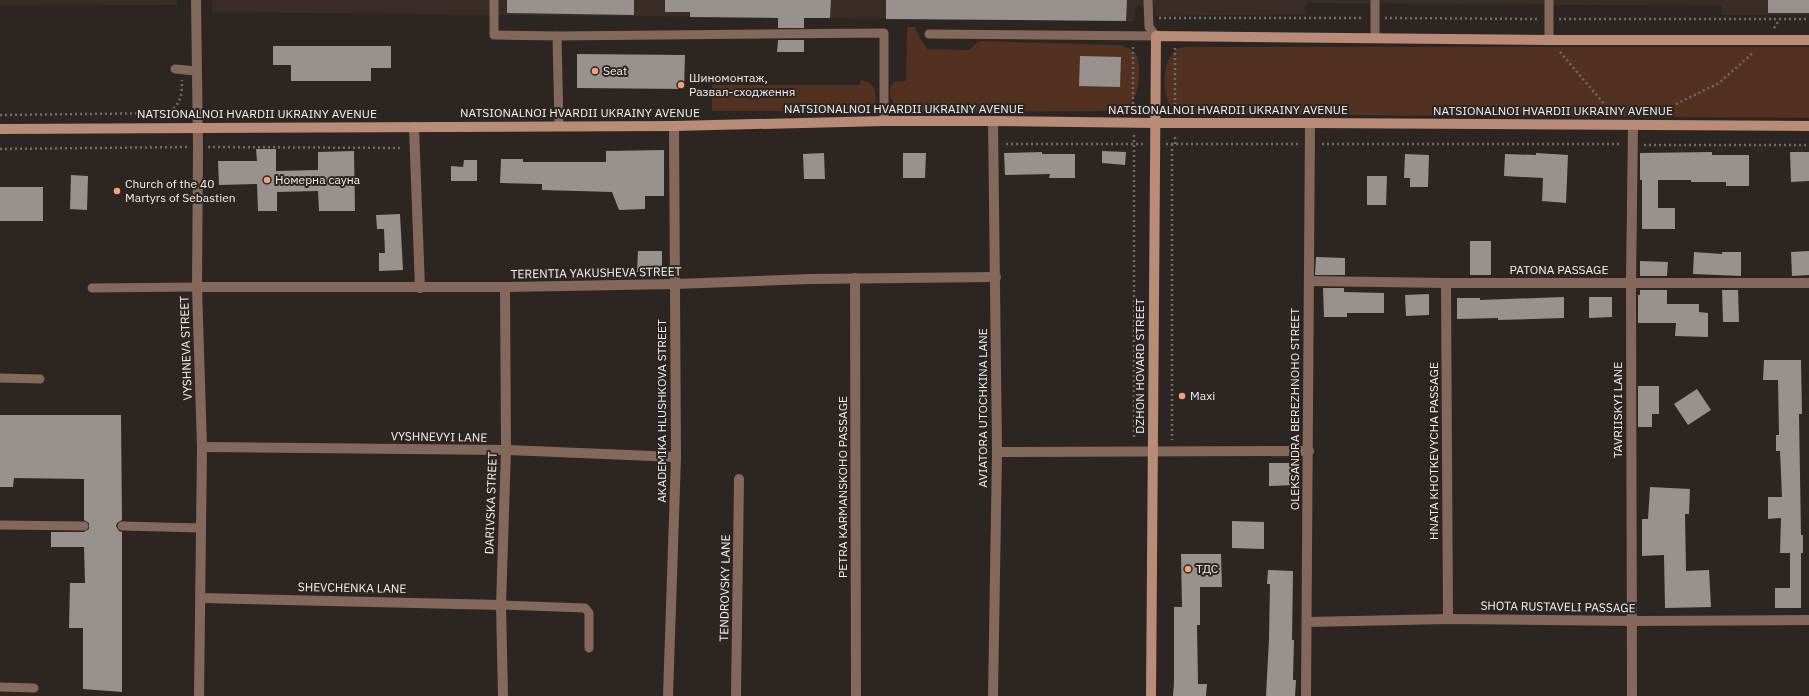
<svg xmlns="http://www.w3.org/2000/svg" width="1809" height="696" font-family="'IBM Plex Sans',sans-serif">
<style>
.built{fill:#392c26}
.green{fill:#523120}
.building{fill:#99918d}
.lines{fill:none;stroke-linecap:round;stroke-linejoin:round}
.path{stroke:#716b68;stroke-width:2.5;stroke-dasharray:2 3;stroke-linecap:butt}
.lane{stroke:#83685b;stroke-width:9}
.street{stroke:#83685b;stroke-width:10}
.secondary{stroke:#b88c77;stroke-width:10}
.poi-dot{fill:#f1a27b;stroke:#2c2522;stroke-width:1.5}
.labels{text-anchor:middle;stroke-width:4;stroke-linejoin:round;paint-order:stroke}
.poi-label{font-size:12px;fill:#f5f1ef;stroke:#2c2522;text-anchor:start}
.street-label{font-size:12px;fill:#f5f1ef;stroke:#2c2522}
</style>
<rect width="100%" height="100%" fill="#2c2522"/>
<g class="built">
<path d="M0,0H177V5L0,6Z"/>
<path d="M212,0H1809V15H1722V6L1307,3L1306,14L1155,16L1154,6L1135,7L1134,21H1126L212,12Z"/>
</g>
<g class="green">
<path d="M907,27H915L921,40L927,49L969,50L979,41L1120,45C1125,47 1131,48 1134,52C1139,57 1139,64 1139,70C1139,93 1136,107 1111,111L902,112C893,104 886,95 893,82L906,81Z"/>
<path d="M1185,47H1809V118L1181,114C1175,111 1171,107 1168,101C1162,88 1163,59 1176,50C1178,48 1183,48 1185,47Z"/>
<path d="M861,80C874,82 876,89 876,102L867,111H712V85H860Z"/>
</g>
<g class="building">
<path d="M507,0H634V15L507,13Z"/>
<path d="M665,0H831L830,18H804V28H778V18L690,17V12H665Z"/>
<path d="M886,0H1127L1126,21L886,19Z"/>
<rect x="1768" y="0" width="41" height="13"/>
<path d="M778,40H804V52H777Z"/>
<path d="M273,46H391V68H371V81H291V65H273Z"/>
<path d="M577,54L685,55L684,89L577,88Z"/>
<path d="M1080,56L1121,57L1120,87L1079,86Z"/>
<path d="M256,149H276V171L318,170V152L354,151L355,211H319L318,191L277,192V211H258L257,184L219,185L218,161H257Z"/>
<path d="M664,150V196H645V209L619,210L612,192L542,190V184L500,183L501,159H523V162H606V151Z"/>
<path d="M1102,151L1126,152L1125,165L1102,163Z"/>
<path d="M1042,152V154H1075V178H1049L1050,174L1005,175L1004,153Z"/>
<path d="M1712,152V155H1749V186H1726V182H1691V180H1658V208H1675V229H1642V180H1640V153Z"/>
<path d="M1790,152H1809V181L1791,182Z"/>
<path d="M824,153L825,179H804L803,154Z"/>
<path d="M903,153H926L925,178H903Z"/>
<path d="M1536,153L1568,155L1566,203L1542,201L1543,178L1504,176L1505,154L1536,155Z"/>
<path d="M1405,154L1429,155L1428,187H1410V178H1404Z"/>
<path d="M464,160H477V181H451V166L463,167Z"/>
<path d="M71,175L88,176L87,210L70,209Z"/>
<path d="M1367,176H1387L1386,205H1367Z"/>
<rect x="0" y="187" width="43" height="34"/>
<path d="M400,214L403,270L379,271V253H385L384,229H377L376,215Z"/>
<rect x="1470" y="241" width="21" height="34"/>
<path d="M638,251H662V272H637Z"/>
<path d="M1809,251V275L1792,276L1791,252Z"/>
<path d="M1694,252L1722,254V252H1741V276L1693,274Z"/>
<path d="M1316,257L1345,258V275H1315Z"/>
<path d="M1640,261L1668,262L1667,276H1640Z"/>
<path d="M1323,288H1344V292L1384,293V313H1347V317H1324Z"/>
<path d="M1640,290H1667V304H1699V312L1708,313V337L1675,336L1676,323H1638V295H1640Z"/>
<path d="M1722,290H1738L1739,322H1723Z"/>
<path d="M1429,294V315L1406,316L1405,295Z"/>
<path d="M1564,297V318L1498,320V318L1457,319V298H1480V300Z"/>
<path d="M1589,297H1612V317L1589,318Z"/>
<path d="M1764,360H1801L1802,414H1799L1801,535H1803V553H1801V608H1775V588H1790V553H1780L1781,518L1768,519V497H1782L1780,451H1776V435H1779L1778,380H1763Z"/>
<path d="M1638,386H1659V414H1652V427H1638Z"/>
<path d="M1697,389L1711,410L1688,425L1674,404Z"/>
<path d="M0,415H121L122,520L117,523L116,526L119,531L122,532V692L83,689V628H69L70,583H85L84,547H51V532H84L89,529V523L84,520V479L14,478L13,487H0Z"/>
<path d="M1269,463H1296L1297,485L1269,486Z"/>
<path d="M1650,487L1690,489L1689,514H1685L1686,571L1709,570L1711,607L1665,608L1664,555L1642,556V519H1648Z"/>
<path d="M1232,521L1264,522V549L1232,548Z"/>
<path d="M1181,554H1221L1222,587H1200V625H1197L1198,684H1207L1206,696H1173L1174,683V607H1182Z"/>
<path d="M1268,570L1293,571L1292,640H1294L1293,680H1296L1295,696H1266L1269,639L1270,584H1267Z"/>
</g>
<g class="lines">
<g class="path">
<path d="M1159,18H1364"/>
<path d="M1385,18L1538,19"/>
<path d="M1559,19H1809"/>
<path d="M1774,28L1780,19"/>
<path d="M1133,47V112"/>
<path d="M1175,48V111"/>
<path d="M1560,52L1611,112"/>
<path d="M1658,113L1719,83L1754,52"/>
<path d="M0,115L168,113C181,104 182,95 182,80"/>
<path d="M1134,135V440"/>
<path d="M1006,144H1145"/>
<path d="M1166,144H1299"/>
<path d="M1172,144V440"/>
<path d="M1175,144V134"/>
<path d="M1322,144H1621"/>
<path d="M1644,145H1809"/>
<path d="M208,147L403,148"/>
<path d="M0,149L187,147"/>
</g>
<g class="lane">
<path d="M494,0V35L557,36L559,125"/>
<path d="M1148,0L1149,27L1156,36"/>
<path d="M1549,0V40"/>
<path d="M929,34L1156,36"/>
<path d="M557,36L884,33V121"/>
<path d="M1375,37V0"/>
<path d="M175,69L196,71"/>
<path d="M92,288L197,287"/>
<path d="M0,378L40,379"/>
<path d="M0,525L84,526"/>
<path d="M122,526L201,528"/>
<path d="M501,605L585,608L589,613V648"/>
<path d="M0,687L34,688"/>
</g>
<g class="street">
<path d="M196,0L198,147L197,287L202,447L199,696"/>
<path d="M993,121L997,452L993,696"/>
<path d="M414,127L420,288"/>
<path d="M855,278L856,696"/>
<path d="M1309,281L1446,283H1809"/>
<path d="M1446,283L1448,619"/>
<path d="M197,287H505L675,284L811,279L996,277"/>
<path d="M202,447L506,450L676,457"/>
<path d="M997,452L1309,451"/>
<path d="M201,598L501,605"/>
<path d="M1307,622L1448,619L1633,621L1809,620"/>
<path d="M503,696L501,605L506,450L505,287"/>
<path d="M668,696L676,457L674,126"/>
<path d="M736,696L739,479"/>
<path d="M1306,696L1310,123"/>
<path d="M1632,696L1631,283L1633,125"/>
</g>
<g class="secondary">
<path d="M0,129L674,126L884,121H993L1156,123H1310L1809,126"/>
<path d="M1151,696L1156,36L1549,40H1809"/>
</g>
</g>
<g class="poi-dot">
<circle cx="595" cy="71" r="4"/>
<circle cx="681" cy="85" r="4"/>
<circle cx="267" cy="180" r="4"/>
<circle cx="117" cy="191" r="4"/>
<circle cx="1182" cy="396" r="4"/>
<circle cx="1188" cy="569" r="4"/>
</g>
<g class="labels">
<g class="poi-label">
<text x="603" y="75">Seat</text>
<text x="689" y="82">Шиномонтаж,<tspan x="689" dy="14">Развал-сходження</tspan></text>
<text x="275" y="184">Номерна сауна</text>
<text x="125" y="188">Church of the 40<tspan x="125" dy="14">Martyrs of Sebastien</tspan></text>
<text x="1190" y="400">Maxi</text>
<text x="1196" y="573">ТДС</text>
</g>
<g class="street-label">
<text x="904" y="113">NATSIONALNOI HVARDII UKRAINY AVENUE</text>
<text x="1228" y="114">NATSIONALNOI HVARDII UKRAINY AVENUE</text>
<text x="1553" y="115">NATSIONALNOI HVARDII UKRAINY AVENUE</text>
<text x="580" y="117">NATSIONALNOI HVARDII UKRAINY AVENUE</text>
<text x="257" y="118">NATSIONALNOI HVARDII UKRAINY AVENUE</text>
<text x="1559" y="274">PATONA PASSAGE</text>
<text transform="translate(596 273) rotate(-1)" y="4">TERENTIA YAKUSHEVA STREET</text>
<text transform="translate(186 348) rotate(-92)" y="4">VYSHNEVA STREET</text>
<text transform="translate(1140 366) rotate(-90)" y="4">DZHON HOVARD STREET</text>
<text transform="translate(983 408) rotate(-90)" y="4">AVIATORA UTOCHKINA LANE</text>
<text transform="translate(1295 409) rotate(-90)" y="4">OLEKSANDRA BEREZHNOHO STREET</text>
<text transform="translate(1618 410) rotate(-90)" y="4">TAVRIISKYI LANE</text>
<text transform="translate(662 411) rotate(-90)" y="4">AKADEMIKA HLUSHKOVA STREET</text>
<text transform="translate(439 437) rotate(1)" y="4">VYSHNEVYI LANE</text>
<text transform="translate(1434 451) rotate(-90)" y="4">HNATA KHOTKEVYCHA PASSAGE</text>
<text transform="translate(843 487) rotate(-90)" y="4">PETRA KARMANSKOHO PASSAGE</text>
<text transform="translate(491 503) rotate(-88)" y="4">DARIVSKA STREET</text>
<text transform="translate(352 588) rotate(1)" y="4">SHEVCHENKA LANE</text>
<text transform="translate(725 588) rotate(-89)" y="4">TENDROVSKY LANE</text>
<text transform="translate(1558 607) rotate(1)" y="4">SHOTA RUSTAVELI PASSAGE</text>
</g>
</g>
</svg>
